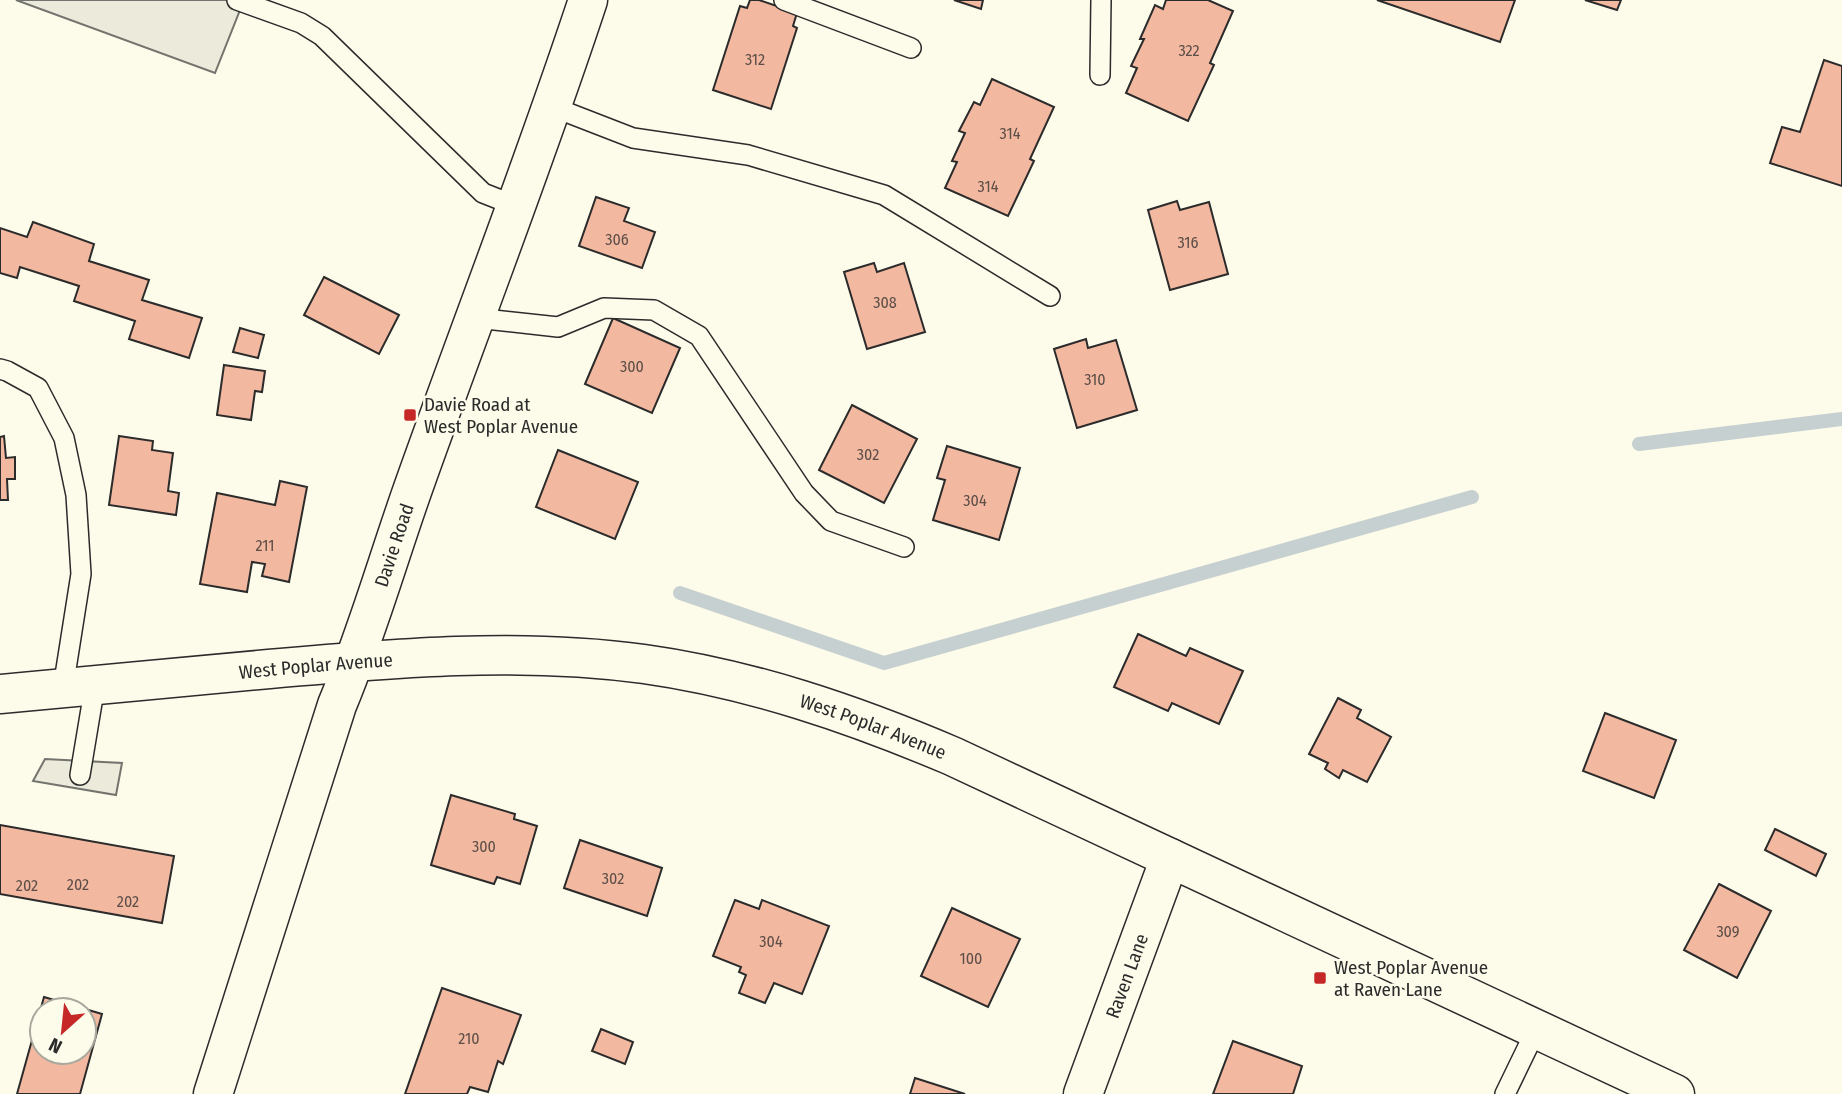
<svg xmlns="http://www.w3.org/2000/svg" width="1842" height="1094" font-family="'Fira Sans Condensed',sans-serif">
<style>
.parking{fill:#eceadb;stroke:#74746e;stroke-width:2}
.lines{fill:none;stroke-linecap:round;stroke-linejoin:round}
.stream{stroke:#c7d0d0;stroke-width:14}
.building{fill:#f2b8a0;stroke:#2b2b2b;stroke-width:2;fill-rule:evenodd}
.service-casing{stroke:#2b2b2b;stroke-width:22}
.minor-casing{stroke:#2b2b2b;stroke-width:41}
.service{stroke:#fdfbea;stroke-width:19}
.minor{stroke:#fdfbea;stroke-width:38}
.poi-dot{fill:#c62828;stroke:#fdfbea;stroke-width:2.5}
.labels{text-anchor:middle;stroke-width:5;stroke-linejoin:round;paint-order:stroke}
.number-label{font-size:16px;fill:#5d4e48}
.poi-label{font-size:19px;fill:#2b2b2b;stroke:#fdfbea;text-anchor:start}
.street-label{font-size:19px;fill:#2b2b2b;stroke:#fdfbea}
</style>
<rect width="100%" height="100%" fill="#fdfbea"/>
<g class="parking">
<path d="M16,0H244L215,73Z"/>
<path d="M45,759L122,763L116,795L33,781Z"/>
</g>
<g class="lines">
<g class="stream">
<path d="M1639,444L1842,419"/>
<path d="M680,593L884,663L1472,497"/>
</g>
</g>
<g class="building">
<path d="M750,0H759L797,13L793,26L797,28L771,109L713,90L740,6L747,8Z"/>
<path d="M954,0H983L981,9Z"/>
<path d="M1166,0H1208L1233,11L1210,63L1214,65L1188,121L1126,93L1137,68L1131,66L1144,39H1140L1155,5L1163,9Z"/>
<path d="M1377,0H1515L1500,42Z"/>
<path d="M1585,0H1621L1617,10Z"/>
<path d="M1824,60L1842,66V186L1770,163L1782,127L1800,132Z"/>
<path d="M992,79L1054,107L1030,159L1034,161L1008,216L945,188L957,162L952,161L965,133L959,131L974,102L980,105Z"/>
<path d="M596,197L629,208L624,221L655,232L642,268L579,246Z"/>
<path d="M1177,201L1180,210L1209,202L1228,274L1170,290L1148,210Z"/>
<path d="M33,222L94,244L89,261L149,280L142,300L202,318L189,358L129,339L135,321L74,301L79,286L20,267L17,278L0,273V228L27,237Z"/>
<path d="M874,263L877,272L904,263L925,332L867,349L844,272Z"/>
<path d="M324,277L399,315L379,354L304,315Z"/>
<path d="M613,318L680,348L652,413L585,384Z"/>
<path d="M240,328L264,335L258,358L233,352Z"/>
<path d="M1086,339L1088,348L1116,340L1137,410L1077,428L1054,349Z"/>
<path d="M224,365L265,371L262,392L255,391L251,420L217,415Z"/>
<path d="M852,405L917,439L884,503L819,470Z"/>
<path d="M4,436L6,458L15,457V479H7L8,500H0V437Z"/>
<path d="M119,436L153,441L152,450L173,453L168,491L179,493L176,515L109,505Z"/>
<path d="M947,446L1020,468L999,540L933,520L945,480L937,478Z"/>
<path d="M558,450L638,482L615,539L536,507Z"/>
<path d="M280,481L307,487L289,582L262,576L265,564L252,562L247,592L200,584L217,493L275,505Z"/>
<path d="M1138,634L1186,656L1190,648L1243,671L1219,724L1172,703L1168,711L1114,687Z"/>
<path d="M1338,698L1361,710L1357,718L1391,737L1367,782L1343,770L1339,778L1325,769L1328,763L1309,754Z"/>
<path d="M1605,713L1676,740L1654,798L1583,771Z"/>
<path d="M451,795L515,814L514,819L537,826L520,884L497,877L494,884L431,865Z"/>
<path d="M0,825L174,856L162,923L0,894Z"/>
<path d="M1775,829L1826,854L1816,876L1765,850Z"/>
<path d="M580,840L662,868L647,916L564,888Z"/>
<path d="M1719,884L1771,911L1737,978L1684,950Z"/>
<path d="M735,900L759,909L762,900L829,926L802,994L774,983L765,1003L739,993L746,975L739,972L741,967L713,956Z"/>
<path d="M952,908L1020,939L988,1007L921,976Z"/>
<path d="M442,988L521,1015L503,1064L498,1061L488,1092L470,1087L467,1094H405Z"/>
<path d="M44,997L102,1014L80,1094H17ZM42,1010H84V1052H42Z"/>
<path d="M601,1029L633,1042L625,1064L592,1051Z"/>
<path d="M1233,1041L1302,1066L1293,1094H1213Z"/>
<path d="M915,1078L965,1094H910Z"/>
</g>
<g class="lines">
<defs>
<g id="service">
<path d="M237,0L301,23L322,36L483,193L516,206"/>
<path d="M784,0L911,48"/>
<path d="M1100,75L1101,0"/>
<path d="M553,107L633,138L748,155L884,195L1050,296"/>
<path d="M476,318L558,327L604,308L654,310L699,336L804,493L831,521L904,547"/>
<path d="M0,369L7,371L38,388L64,438L76,495L81,574L63,688"/>
<path d="M80,775L95,685"/>
<path d="M1505,1094L1536,1030"/>
</g>
<g id="minor">
<path id="s1" d="M0,694C90,685 179,678 269,669C394,658 519,647 644,664C751,679 853,714 952,756L1675,1094"/>
<path id="s2" d="M213,1094L337,705C368,631 389,555 416,480C473,320 535,161 588,0"/>
<path id="s3" d="M1083,1094L1170,858"/>
</g>
</defs>
<use href="#service" class="service-casing"/>
<use href="#minor" class="minor-casing"/>
<use href="#service" class="service"/>
<use href="#minor" class="minor"/>
</g>
<g class="poi-dot">
<rect x="403" y="408" width="14" height="14" rx="3.5"/>
<rect x="1313" y="971" width="14" height="14" rx="3.5"/>
</g>
<g class="labels">
<g class="number-label">
<text x="1189" y="56">322</text>
<text x="755" y="65">312</text>
<text x="1010" y="139">314</text>
<text x="988" y="192">314</text>
<text x="617" y="245">306</text>
<text x="1188" y="248">316</text>
<text x="885" y="308">308</text>
<text x="632" y="372">300</text>
<text x="1095" y="385">310</text>
<text x="868" y="460">302</text>
<text x="975" y="506">304</text>
<text x="265" y="551">211</text>
<text x="484" y="852">300</text>
<text x="613" y="884">302</text>
<text x="78" y="890">202</text>
<text x="27" y="891">202</text>
<text x="128" y="907">202</text>
<text x="1728" y="937">309</text>
<text x="771" y="947">304</text>
<text x="971" y="964">100</text>
<text x="469" y="1044">210</text>
</g>
<g class="poi-label">
<text x="424" y="411">Davie Road at<tspan x="424" dy="22">West Poplar Avenue</tspan></text>
<text x="1334" y="974">West Poplar Avenue<tspan x="1334" dy="22">at Raven Lane</tspan></text>
</g>
<g class="street-label">
<text dy="7" stroke="none"><textPath href="#s2" startOffset="578">Davie Road</textPath></text>
<text dy="7" stroke="none"><textPath href="#s1" startOffset="317">West Poplar Avenue</textPath></text>
<text dy="7" stroke="none"><textPath href="#s1" startOffset="884">West Poplar Avenue</textPath></text>
<text dy="7" stroke="none"><textPath href="#s3" startOffset="126">Raven Lane</textPath></text>
</g>
</g>
<g transform="translate(63 1031) rotate(207)"><circle r="33" fill="#fdfbea" stroke="#a9a89e" stroke-width="2"/>
<path d="M0-5L12 26L0 18L-12 26Z" fill="#c62828"/>
<text y="-10" font-size="19" font-weight="bold" text-anchor="middle" fill="#2b2b2b">N</text>
</g>
</svg>
